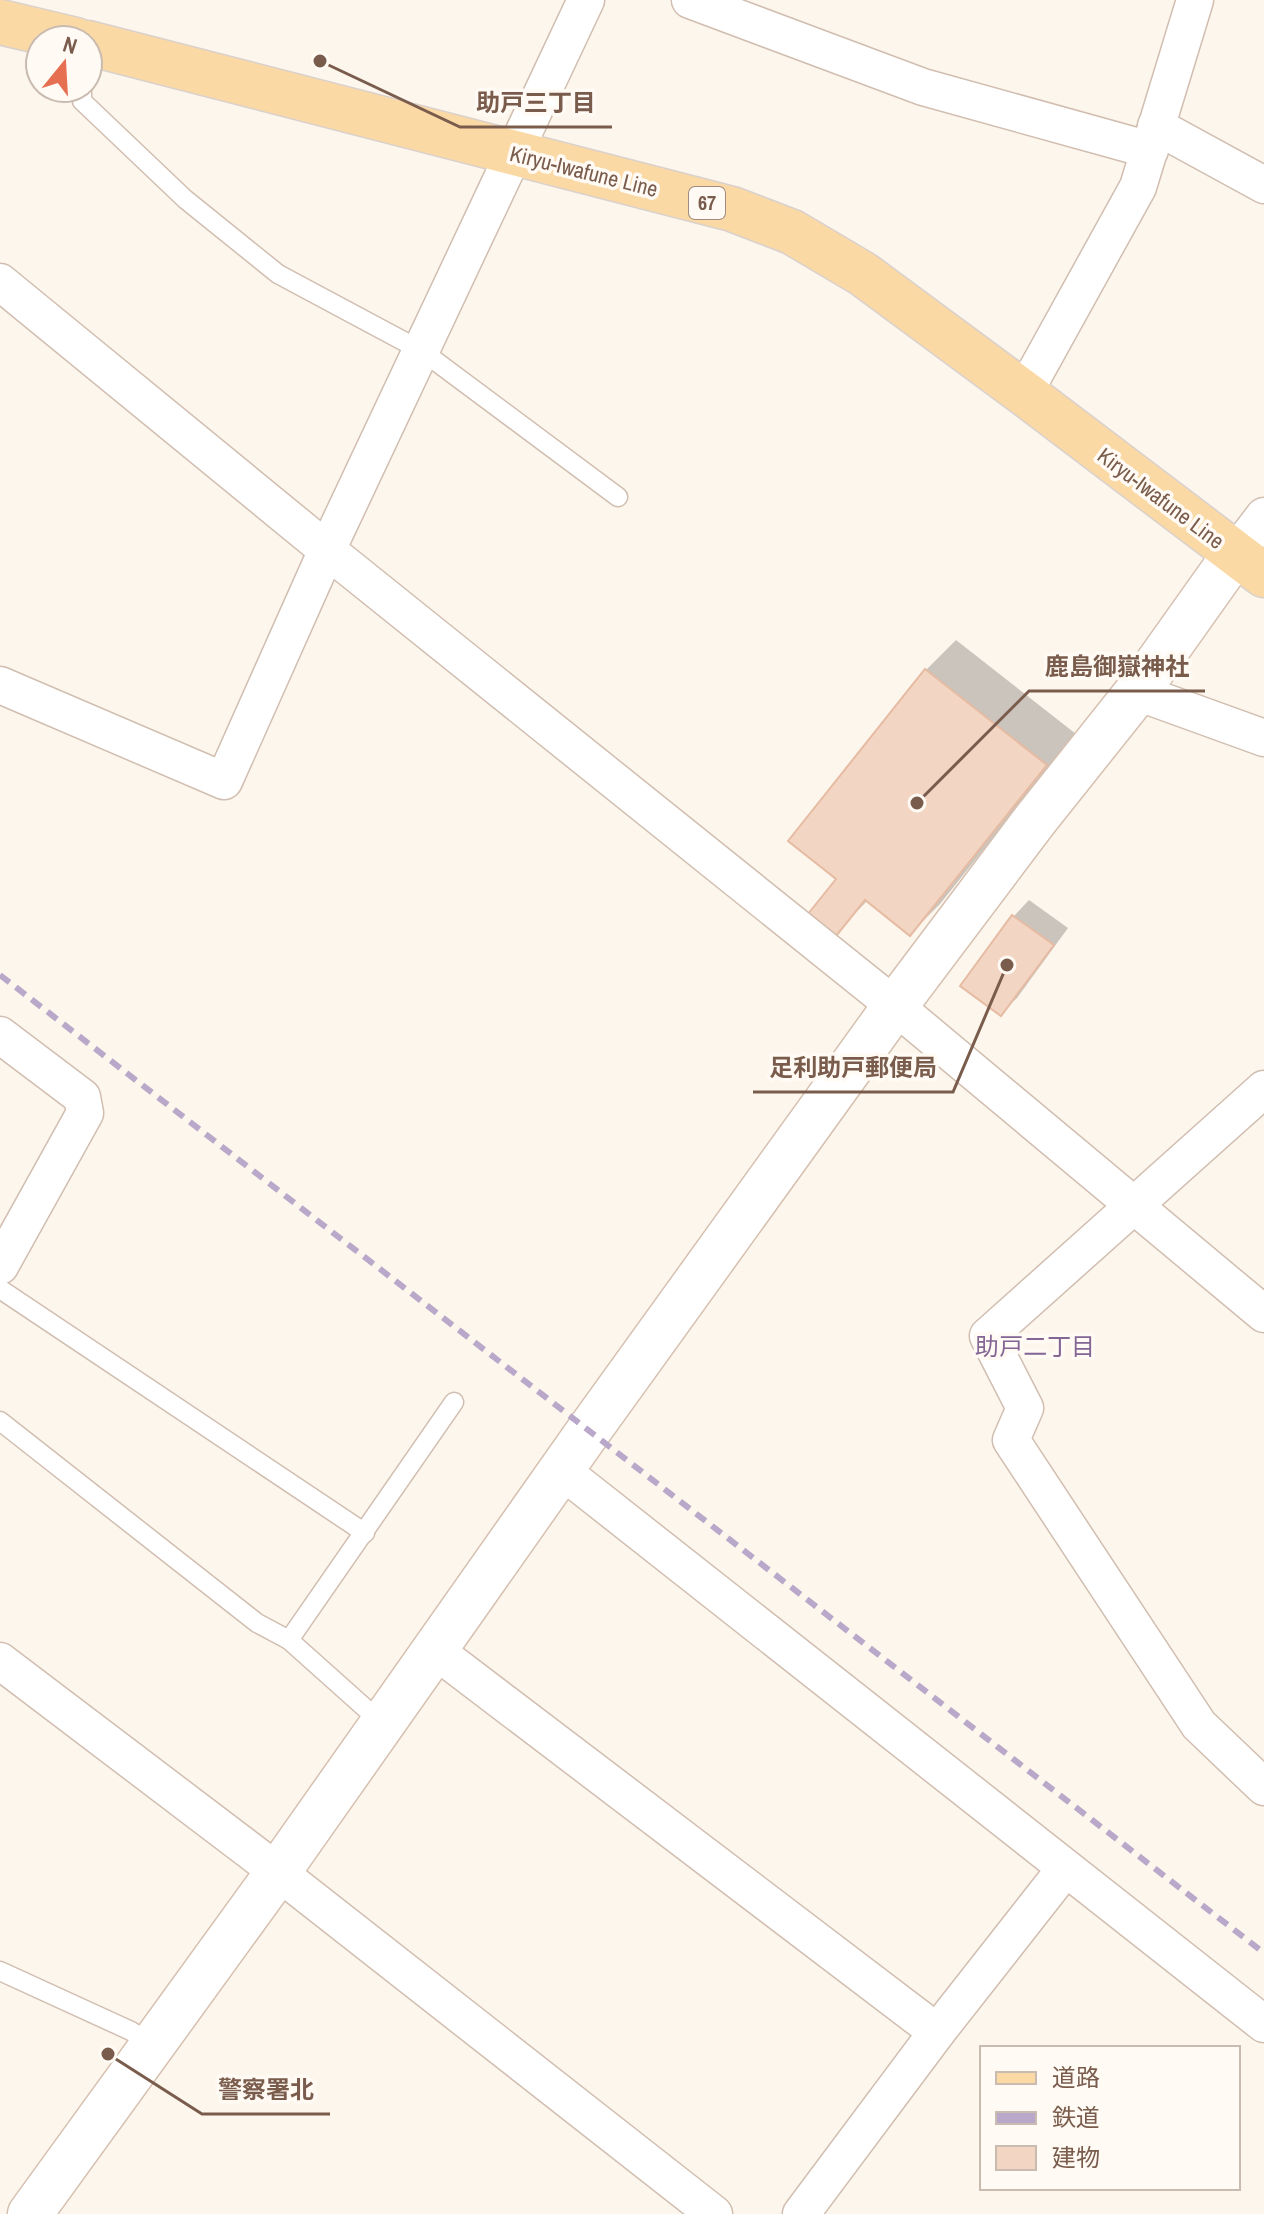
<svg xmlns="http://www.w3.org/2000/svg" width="1264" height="2214" font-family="'Archivo Narrow','Noto Sans JP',sans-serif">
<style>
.shadow{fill:#0003}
.building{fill:#f3d5c3;stroke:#e6bba3;stroke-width:2}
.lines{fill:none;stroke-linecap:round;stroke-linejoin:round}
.lane-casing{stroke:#d1beb0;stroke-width:21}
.street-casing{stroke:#d1beb0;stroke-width:39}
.secondary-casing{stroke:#d6c0b0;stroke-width:47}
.primary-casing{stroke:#dad1cd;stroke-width:47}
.lane{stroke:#fff;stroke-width:18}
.street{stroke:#fff;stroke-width:36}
.secondary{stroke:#fff;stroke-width:44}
.primary{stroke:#fbd9a5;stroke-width:44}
.rail{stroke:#b9a8c9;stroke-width:6;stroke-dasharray:12 8;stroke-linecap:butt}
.labels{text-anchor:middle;stroke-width:7;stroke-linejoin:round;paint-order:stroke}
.shield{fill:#fffaf3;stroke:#a28b7f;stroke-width:2}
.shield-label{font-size:20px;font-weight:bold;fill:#7a5c4d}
.street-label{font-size:22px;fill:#7a5c4d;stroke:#fffaf3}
.neighbourhood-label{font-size:24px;fill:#846695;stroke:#fffaf3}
.leader{fill:none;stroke:#7a5c4d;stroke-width:3}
.callout-dot{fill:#7a5c4d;stroke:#fffaf3;stroke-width:3}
.callout-label{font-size:24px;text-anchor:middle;font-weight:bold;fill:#7a5c4d;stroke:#fffaf3;stroke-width:7;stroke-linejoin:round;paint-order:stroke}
</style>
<rect width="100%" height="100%" fill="#fdf6ec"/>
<g class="shadow">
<path d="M956,640L1076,734L940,904L910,934L868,900L836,933L839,879L926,670Z"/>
<path d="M1029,900L1068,928L1017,998L1001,1013L963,985L1014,916Z"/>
</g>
<g class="building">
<path d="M925,669L1047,765L910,936L865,900L836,936L808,914L836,879L788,841Z"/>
<path d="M1012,915L1054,945L1001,1016L960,986Z"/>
</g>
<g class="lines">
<defs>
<g id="lane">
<path d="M82,88V101L185,199L278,274L422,351L618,497"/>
<path d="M0,1289L365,1533"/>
<path d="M0,1421L257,1623L289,1640L383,1724"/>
<path d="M289,1640L454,1402"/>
<path d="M0,1971L131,2031L152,2045"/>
</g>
<g id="street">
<path d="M690,0L923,87L1150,150"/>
<path d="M1156,126L1264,185"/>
<path d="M0,282L327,550L895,1006L1264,1314"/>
<path d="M1024,393L1138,187L1195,0"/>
<path d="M1235,554L1264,516"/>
<path d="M0,685L224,781L327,550L586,0"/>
<path d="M1137,692L1264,738"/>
<path d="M0,1035L82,1097L85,1113L0,1266"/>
<path d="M1264,1089L988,1336L1025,1408L1011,1440L1199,1725L1264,1787"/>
<path d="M561,1470L1264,2024"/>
<path d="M436,1651L937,2032"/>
<path d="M0,1661L278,1872L714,2214"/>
<path d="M801,2214L937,2032L1065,1869"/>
</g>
<path id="secondary" d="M30,2214L278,1872L590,1429L895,1006L1035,820L1137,692L1235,554"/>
<g id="primary">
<path d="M0,22L76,40"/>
<path d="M88,43L732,209L792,232L863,274L1024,393L1264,575"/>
</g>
</defs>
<use href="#lane" class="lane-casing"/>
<use href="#street" class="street-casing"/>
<use href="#secondary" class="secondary-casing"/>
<use href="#primary" class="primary-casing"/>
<use href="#lane" class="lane"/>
<use href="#street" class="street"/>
<use href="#secondary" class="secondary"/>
<use href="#primary" class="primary"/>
<path class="rail" d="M0,975L1264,1953"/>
</g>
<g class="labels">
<rect class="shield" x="689" y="187" width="36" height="32" rx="6"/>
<g class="shield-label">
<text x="707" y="210">67</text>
</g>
<g class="street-label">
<text transform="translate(584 171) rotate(14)" y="8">Kiryu-Iwafune Line</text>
<text transform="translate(1161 498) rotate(37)" y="8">Kiryu-Iwafune Line</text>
</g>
<g class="neighbourhood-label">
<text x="1035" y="1355">助戸二丁目</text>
</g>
</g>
<path class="leader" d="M320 61L460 127H612M917 803L1029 691H1205M1007 965L953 1092H753M108 2054L202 2114H330"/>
<g class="callout-dot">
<circle cx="320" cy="61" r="8"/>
<circle cx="917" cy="803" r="8"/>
<circle cx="1007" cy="965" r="8"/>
<circle cx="108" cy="2054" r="8"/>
</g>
<g class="callout-label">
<text x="536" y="111">助戸三丁目</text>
<text x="1117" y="675">鹿島御嶽神社</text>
<text x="853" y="1076">足利助戸郵便局</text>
<text x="266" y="2098">警察署北</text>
</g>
<rect x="980" y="2046" width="260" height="144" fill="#fffaf3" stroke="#cabbb1" stroke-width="2"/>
<rect x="996" y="2072" width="40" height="12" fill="#fbd9a5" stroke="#cabbb1" stroke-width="2"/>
<text x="1052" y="2086" font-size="24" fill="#7a5c4d">道路</text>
<rect x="996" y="2112" width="40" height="12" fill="#b9a8c9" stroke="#cabbb1" stroke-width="2"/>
<text x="1052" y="2126" font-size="24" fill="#7a5c4d">鉄道</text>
<rect x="996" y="2146" width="40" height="24" fill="#f3d5c3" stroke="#cabbb1" stroke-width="2"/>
<text x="1052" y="2166" font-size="24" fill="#7a5c4d">建物</text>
<g transform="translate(64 64) rotate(18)"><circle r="38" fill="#fffaf3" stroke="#cabbb1" stroke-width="2"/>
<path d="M0-6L14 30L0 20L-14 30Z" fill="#e76f51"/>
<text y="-12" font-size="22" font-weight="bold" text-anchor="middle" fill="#7a5c4d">N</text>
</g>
</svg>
